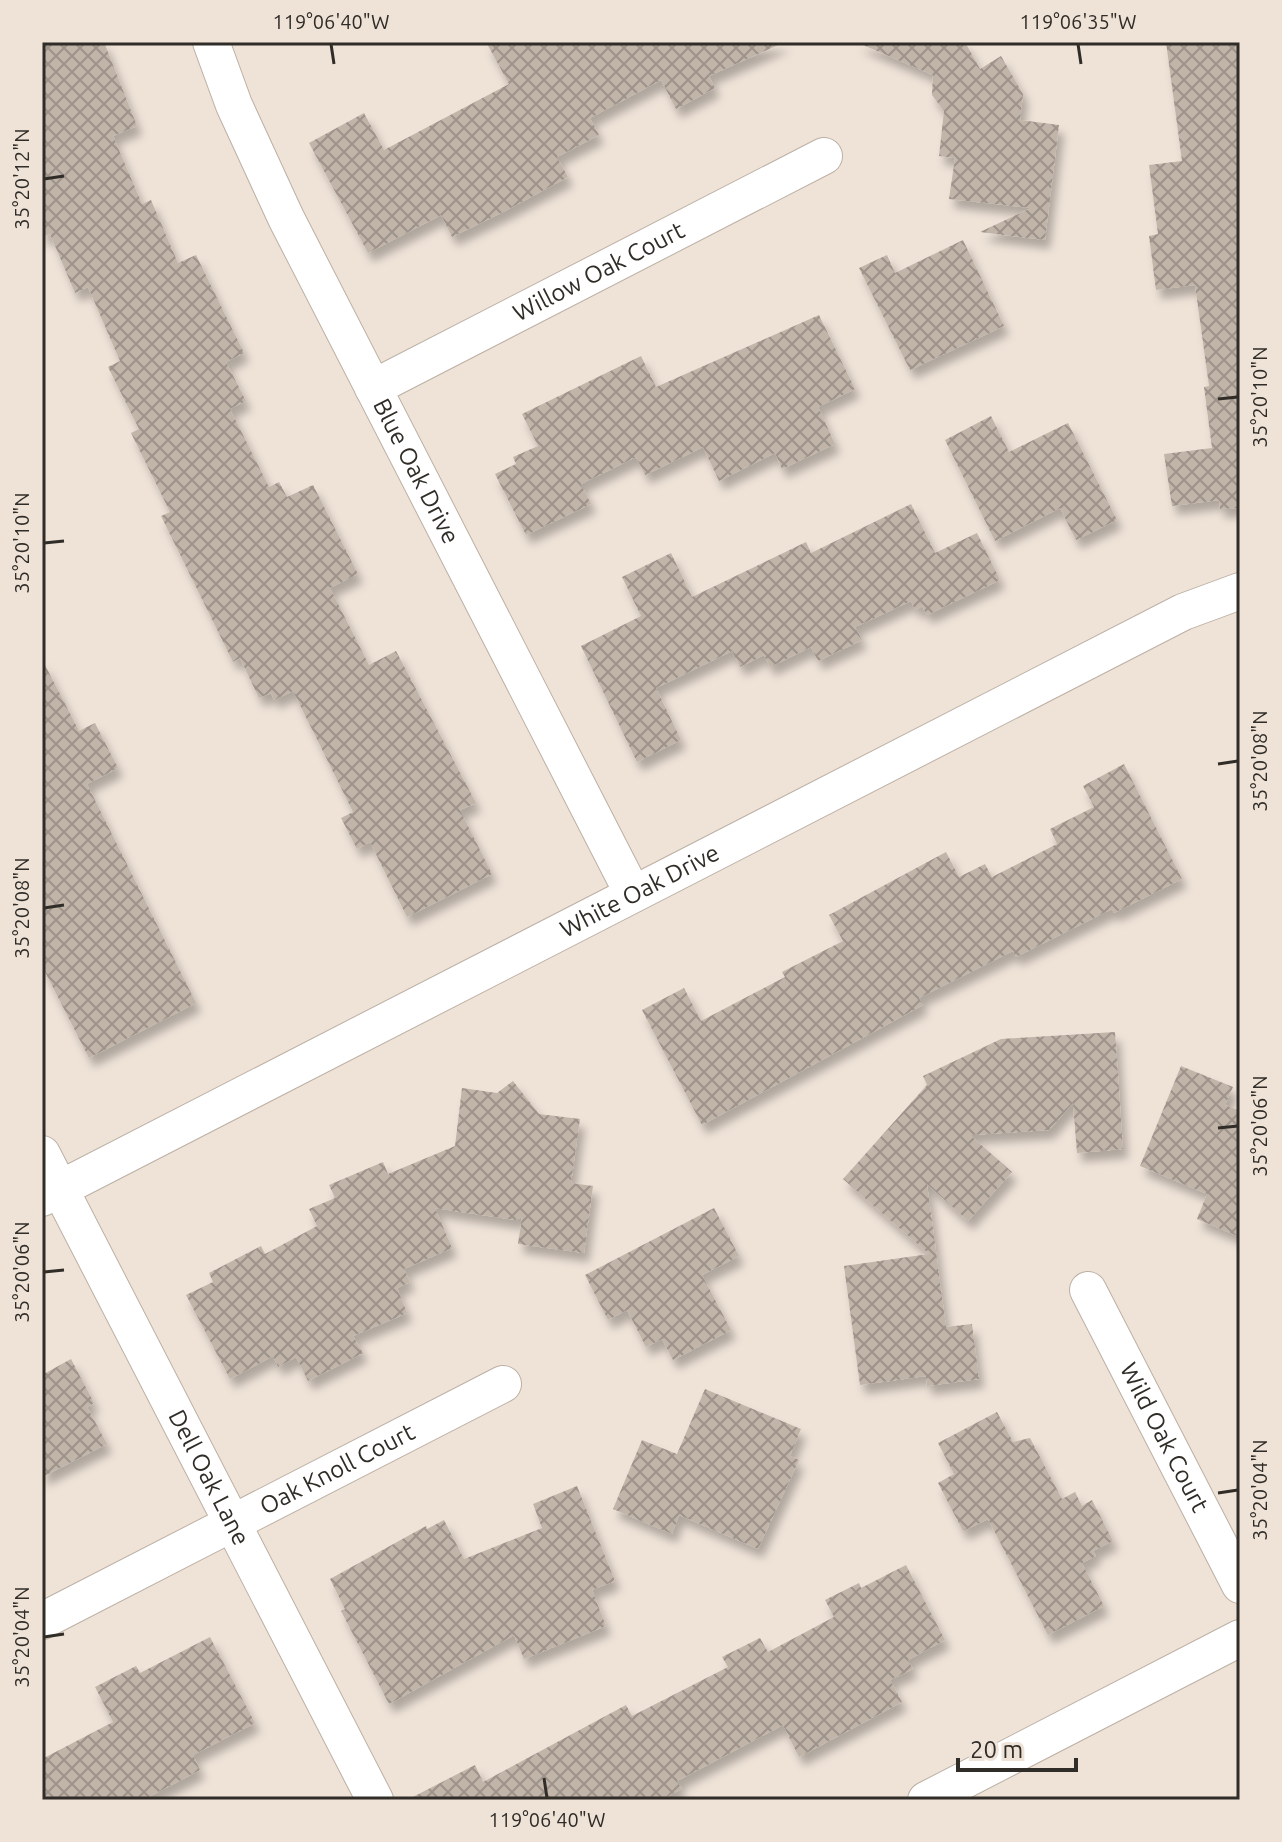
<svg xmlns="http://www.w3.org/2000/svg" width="1282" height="1842" font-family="Ubuntu,sans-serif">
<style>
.building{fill:url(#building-cross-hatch);filter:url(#shadow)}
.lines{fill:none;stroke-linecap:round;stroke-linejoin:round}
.minor-casing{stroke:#bcb0a5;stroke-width:38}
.minor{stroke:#fff;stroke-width:36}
.ticks{fill:none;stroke:#302c27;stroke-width:3}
.labels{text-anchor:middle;stroke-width:7;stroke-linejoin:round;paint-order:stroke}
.street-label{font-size:24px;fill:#302c27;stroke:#efe3d8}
.neatline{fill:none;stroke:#302c27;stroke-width:3}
.ticks-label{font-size:20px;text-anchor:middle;fill:#302c27}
</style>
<defs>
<pattern id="building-cross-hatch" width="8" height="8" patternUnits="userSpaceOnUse" patternTransform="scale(2)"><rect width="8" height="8" fill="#c1b5aa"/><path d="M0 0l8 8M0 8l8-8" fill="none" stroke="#9d938a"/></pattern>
<filter id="shadow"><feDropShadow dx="5" dy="9" stdDeviation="4" flood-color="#0004"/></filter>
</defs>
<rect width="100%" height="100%" fill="#efe3d8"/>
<g class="building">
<path d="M42,42H104L137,126L113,136L142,204L151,200L178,263L196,255L244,353L226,362L246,401L230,409L269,487L279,482L287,497L313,485L358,574L330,588L369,665L396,651L476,803L460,810L492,874L407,917L370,842L357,849L341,818L353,812L293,691L274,700L271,693L259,698L240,658L233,662L161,516L170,512L131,433L139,429L108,367L120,361L88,287L75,293L50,234L42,237Z"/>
<path d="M486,42H785L709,76L715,88L676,109L661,80L590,118L599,135L557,157L568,177L505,211L452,237L441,215L368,253L309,143L364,113L384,150L509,84Z"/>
<path d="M856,42H965L980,69L1001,56L1023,94L1020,120L1059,125L1045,240L980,232L1031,208L949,199L955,158L939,156L944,111L932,95L933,75Z"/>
<path d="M1166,42H1240V508L1220,509L1219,500L1172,506L1164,454L1212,448L1204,387L1209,386L1195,285L1156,290L1149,236L1158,234L1149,165L1182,161Z"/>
<path d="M963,240L1004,326L910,370L859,268L887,255L895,273Z"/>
<path d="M819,315L855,389L818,407L835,444L782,469L775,453L719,481L703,447L645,475L636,457L581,484L591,504L526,535L495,474L516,464L513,457L538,446L522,414L641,356L656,387Z"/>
<path d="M991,416L1009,452L1068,423L1117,520L1076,540L1060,508L995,541L945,440Z"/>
<path d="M911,504L935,553L977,533L1000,580L927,615L922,606L915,610L911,601L855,627L862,640L818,661L811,647L770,667L764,655L740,667L732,651L656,688L681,740L637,762L581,646L641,616L622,577L671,553L692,597L806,542L811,553Z"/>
<path d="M42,659L79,731L95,723L118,768L87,784L196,1003L89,1058L42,966Z"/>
<path d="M1124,764L1182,879L1114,913L1112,909L1016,957L1013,951L919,998L923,1005L702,1125L642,1010L684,988L701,1021L785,977L782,972L843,941L829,915L946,852L959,877L985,864L992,877L1057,844L1050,829L1094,807L1083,786Z"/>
<path d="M1115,1032L1123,1149L1077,1153L1073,1103L1049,1130L970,1135L1012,1172L968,1221L927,1184L946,1327L972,1324L979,1379L927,1386L926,1376L860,1385L844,1266L929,1254L843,1179L927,1085L923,1076L1001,1039Z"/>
<path d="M1181,1066L1233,1087L1225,1105L1240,1111V1237L1197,1219L1207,1194L1140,1166Z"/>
<path d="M513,1081L539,1114L580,1119L571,1183L593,1186L584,1253L518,1244L522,1217L515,1220L435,1208L452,1248L404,1269L410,1282L397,1288L407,1313L353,1336L363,1353L308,1381L296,1357L278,1367L273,1356L230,1379L186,1295L213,1282L209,1273L261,1246L265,1254L317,1226L309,1209L335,1198L329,1185L383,1162L388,1174L455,1146L462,1088L497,1093Z"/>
<path d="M714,1208L739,1256L702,1275L731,1330L673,1360L662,1339L646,1347L627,1310L608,1320L585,1275Z"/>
<path d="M71,1359L94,1403L87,1407L107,1444L42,1477V1375Z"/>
<path d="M705,1389L801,1429L790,1456L799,1460L758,1549L679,1515L672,1534L613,1509L642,1440L677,1454Z"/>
<path d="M997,1412L1013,1442L1030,1438L1062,1499L1075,1492L1082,1506L1092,1500L1113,1541L1093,1551L1096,1556L1082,1563L1104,1606L1048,1635L988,1519L963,1531L938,1483L954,1474L938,1443Z"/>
<path d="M577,1486L615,1581L592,1590L606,1626L524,1659L514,1635L389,1704L341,1611L345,1609L330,1579L426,1526L427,1529L444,1520L464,1559L542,1528L533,1504Z"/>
<path d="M906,1565L945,1640L908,1660L913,1669L890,1680L902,1702L799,1757L783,1725L677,1781L682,1789L660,1800H407L475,1765L483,1782L626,1705L632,1716L728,1667L722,1657L760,1638L768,1652L834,1617L825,1600L859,1583L861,1588Z"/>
<path d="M210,1637L255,1723L193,1755L200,1770L143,1800H42V1759L113,1722L95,1687L136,1666L140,1673Z"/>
</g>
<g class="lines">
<defs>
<g id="minor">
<path id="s1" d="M211,42L234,105L286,218L633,894"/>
<path id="s2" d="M373,388L824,156"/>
<path id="s3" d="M42,1154L375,1800"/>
<path id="s4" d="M42,1198L1183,612L1240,591"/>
<path id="s5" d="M1088,1290L1240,1585"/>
<path id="s6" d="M42,1621L503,1384"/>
<path d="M926,1800L1240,1638"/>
</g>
</defs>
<use href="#minor" class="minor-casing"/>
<use href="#minor" class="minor"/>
</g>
<path class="ticks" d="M331,44L334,64M1078,44L1081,64M44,179L64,176M1218,399L1238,397M44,543L64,541M1218,764L1238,761M44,908L64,905M1218,1128L1238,1126M44,1272L64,1270M1218,1493L1238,1490M44,1637L64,1634M544,1778L547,1798"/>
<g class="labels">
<g class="street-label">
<text dy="8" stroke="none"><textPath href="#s2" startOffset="254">Willow Oak Court</textPath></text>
<text dy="8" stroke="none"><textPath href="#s1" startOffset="476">Blue Oak Drive</textPath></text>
<text dy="8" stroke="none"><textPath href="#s4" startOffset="672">White Oak Drive</textPath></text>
<text dy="8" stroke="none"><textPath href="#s5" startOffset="166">Wild Oak Court</textPath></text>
<text dy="8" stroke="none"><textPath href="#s6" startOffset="332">Oak Knoll Court</textPath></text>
<text dy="8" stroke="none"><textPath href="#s3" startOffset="364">Dell Oak Lane</textPath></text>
</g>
</g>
<rect width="1282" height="1842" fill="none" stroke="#efe3d8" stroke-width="88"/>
<path d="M958 1758v12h118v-12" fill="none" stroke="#302c27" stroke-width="4"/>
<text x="970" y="1758" font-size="24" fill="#302c27" stroke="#efe3d8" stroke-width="6" paint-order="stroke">20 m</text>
<rect x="44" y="44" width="1194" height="1754" class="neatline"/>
<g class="ticks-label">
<text x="331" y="29">119°06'40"W</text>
<text x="1078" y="29">119°06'35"W</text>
<text transform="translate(22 179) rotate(-90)" y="7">35°20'12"N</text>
<text transform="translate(1260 397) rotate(-90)" y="7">35°20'10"N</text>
<text transform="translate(22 543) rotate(-90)" y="7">35°20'10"N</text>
<text transform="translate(1260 761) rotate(-90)" y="7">35°20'08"N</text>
<text transform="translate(22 908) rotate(-90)" y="7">35°20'08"N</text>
<text transform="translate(1260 1126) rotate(-90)" y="7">35°20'06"N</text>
<text transform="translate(22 1272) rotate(-90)" y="7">35°20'06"N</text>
<text transform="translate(1260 1490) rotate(-90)" y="7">35°20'04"N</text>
<text transform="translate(22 1637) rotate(-90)" y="7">35°20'04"N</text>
<text x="547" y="1827">119°06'40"W</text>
</g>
</svg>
